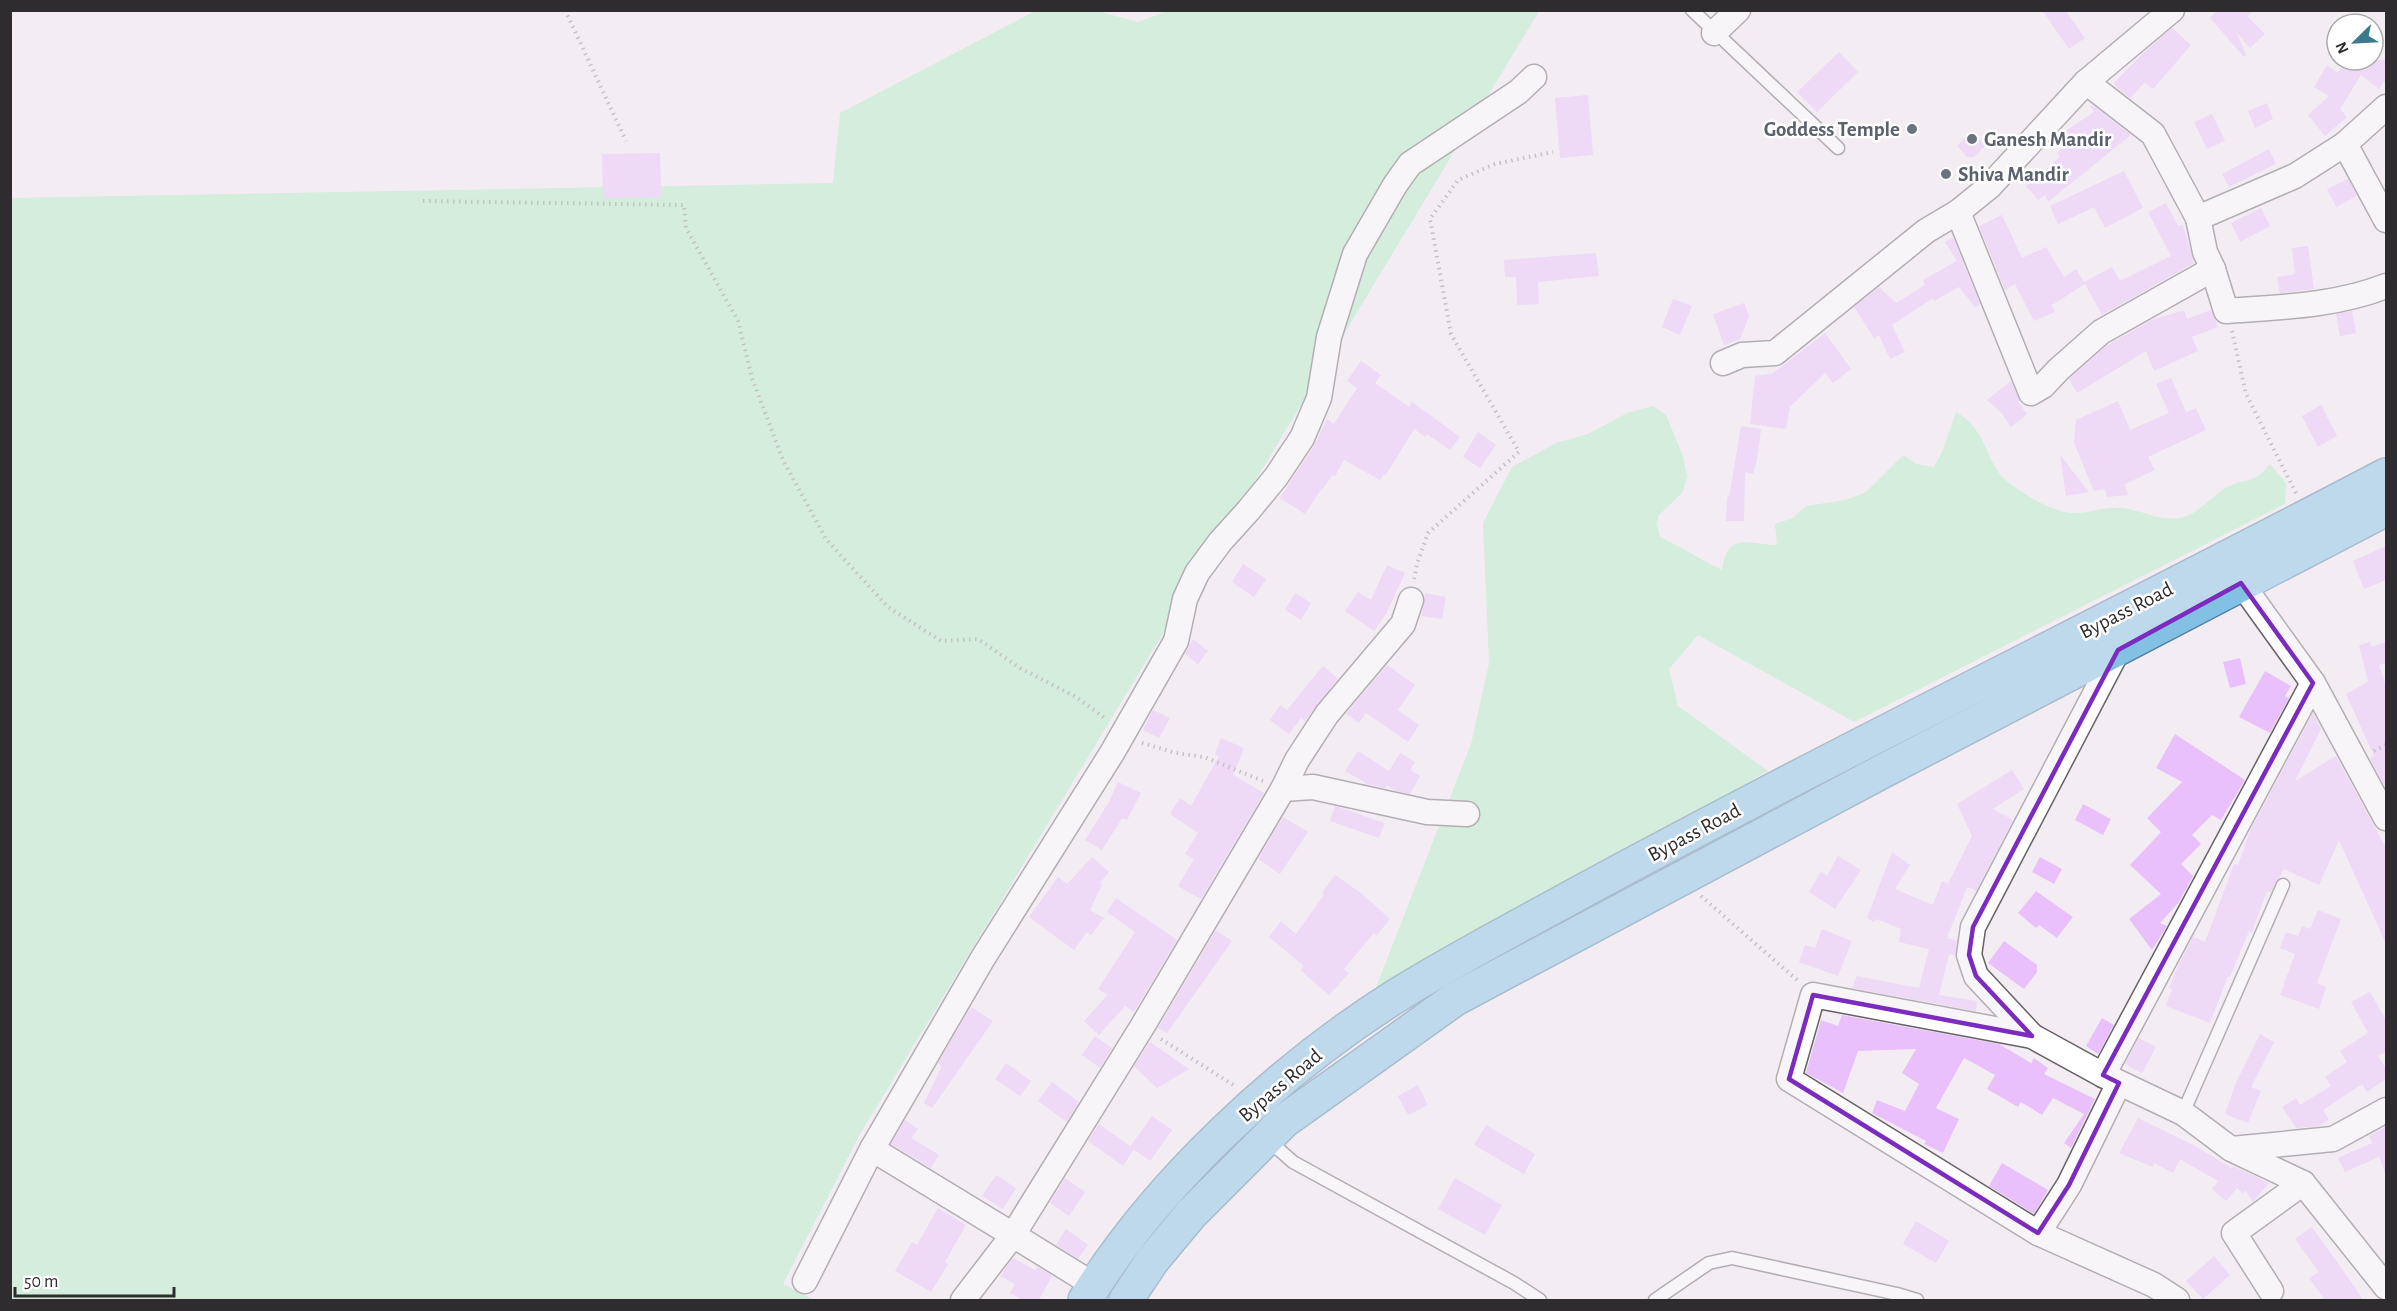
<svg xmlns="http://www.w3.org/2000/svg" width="2397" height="1311" font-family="'Alegreya Sans',sans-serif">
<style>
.green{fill:#b0edc0}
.building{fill:#e9c0fc}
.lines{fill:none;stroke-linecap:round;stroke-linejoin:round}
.service-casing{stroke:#676267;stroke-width:15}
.minor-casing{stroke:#676267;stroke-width:27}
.trunk-casing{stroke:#5182a0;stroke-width:36}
.path{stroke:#918c91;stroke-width:4;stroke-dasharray:1.5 4.5;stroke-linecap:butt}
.service{stroke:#fff;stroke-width:12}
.minor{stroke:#fff;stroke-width:24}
.trunk{stroke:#82c0e4;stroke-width:33}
.marked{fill:none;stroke:#7b2cbf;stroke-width:4.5;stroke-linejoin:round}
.worship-dot{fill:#6b7280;stroke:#fff;stroke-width:2}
.labels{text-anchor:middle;stroke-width:5;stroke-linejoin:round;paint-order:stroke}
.worship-label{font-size:21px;font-weight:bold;fill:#5b616d;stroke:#fff;text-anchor:start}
.street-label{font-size:21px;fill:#2f2c2f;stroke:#fff}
</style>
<rect width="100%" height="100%" fill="#f3edf3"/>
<g class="green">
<path d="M1170,10H1537L1538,13L859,1136L783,1284L814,1300H11L10,198L833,183L840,113L1035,11H1097L1138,22Z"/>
<path d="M1653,406L1666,415L1683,456L1687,477L1682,493L1659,515L1657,523L1660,537C1682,547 1701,560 1722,570C1728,531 1746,544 1777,545L1775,524L1793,518L1806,506L1846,500L1866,492L1903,455L1916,464L1934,467L1942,452L1956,412C1982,427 1983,447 1997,470C2002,479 2016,488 2025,494C2037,502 2060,514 2076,513C2091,513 2105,506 2121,508C2140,509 2156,521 2179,518C2197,516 2209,498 2224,489C2245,476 2252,487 2270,464L2286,483L2285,504L1854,722L1698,635L1669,669L1678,706L1768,771L1373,995L1471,744L1489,663L1483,523L1512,467L1556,443L1588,434L1627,413Z"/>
</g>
<g class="building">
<path d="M2042,10H2065L2085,38L2069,49Z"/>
<path d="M2217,10H2256L2247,16L2265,34L2250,48L2237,33L2246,55L2244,57L2210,18Z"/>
<path d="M2172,28L2191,45L2153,89L2145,82L2130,98L2115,86L2114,83L2144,52Z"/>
<path d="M1839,52L1858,72L1817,112L1797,92Z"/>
<path d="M2341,60H2386V79L2379,89L2361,75L2340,109L2347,117L2325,136L2308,115L2329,96L2314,87L2327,65L2338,73L2345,63Z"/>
<path d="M1588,95L1593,155L1560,158L1555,98Z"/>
<path d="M2267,103L2273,119L2255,128L2248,111Z"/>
<path d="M2092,105L2131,135L2048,202L2045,195L2038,200L2026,186L2060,157L2057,153L2068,144L2061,134L2094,112L2090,106Z"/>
<path d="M2212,114L2225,141L2207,149L2194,122Z"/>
<path d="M1972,131L1985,146L1974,157H1967L1957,146Z"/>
<path d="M2269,149L2276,164L2229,187L2222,174Z"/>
<path d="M660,153L661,197L603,198L602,154Z"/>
<path d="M2124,171L2143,208L2105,228L2094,207L2058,224L2050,206Z"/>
<path d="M2348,179L2357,196L2336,207L2327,189Z"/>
<path d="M2166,203L2178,226L2183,225L2194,263L2102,315L2084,282L2112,267L2120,281L2171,256L2148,212Z"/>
<path d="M2261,208L2270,226L2240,242L2231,223Z"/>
<path d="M2002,215L2022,258L2046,247L2064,277L2076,269L2085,284L2052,305L2055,312L2034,321L2015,284L2005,290L1979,226Z"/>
<path d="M1953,238L1980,304L1975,307L1959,287L1934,301L1933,298L1892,325L1905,352L1890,359L1879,335L1874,338L1854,307L1879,287L1896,303L1925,285L1923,280L1957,261L1945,242Z"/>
<path d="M2308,246L2314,289L2280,293L2277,277L2295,274L2292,248Z"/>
<path d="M1596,253L1599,276L1538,282L1539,304L1517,305L1516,277H1505L1504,260Z"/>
<path d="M1673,299L1692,306L1680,335L1662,327Z"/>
<path d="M1744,303L1749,316L1740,339L1724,345L1713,314Z"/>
<path d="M2184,310L2187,319L2211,310L2218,327L2192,337L2198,351L2154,371L2146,351L2077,393L2069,379L2106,346L2152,320Z"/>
<path d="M2352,311L2356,333L2340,336L2336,314Z"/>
<path d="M1825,333L1851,369L1833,383L1825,373L1790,407L1786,429L1750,424L1755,376L1773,373Z"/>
<path d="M1361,361L1381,375L1375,383L1409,407L1412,402L1460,437L1450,450L1427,434L1425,437L1414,429L1386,475L1384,474L1380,480L1344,460L1335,476L1332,475L1323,489L1322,488L1305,514L1280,498L1314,446L1327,419L1334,424L1357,388L1347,381Z"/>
<path d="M2171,378L2186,412L2196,408L2206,430L2148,457L2155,470L2125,484L2128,495L2107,497L2105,489L2094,491L2074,443L2076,420L2118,401L2130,430L2169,413L2156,384Z"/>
<path d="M2011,381L2020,401L2018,402L2027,414L2011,427L2001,412L1987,400Z"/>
<path d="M2321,405L2337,436L2318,447L2302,416Z"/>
<path d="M1741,426L1761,429L1757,460L1753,474L1745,472L1744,521H1726L1727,497H1729Z"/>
<path d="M1478,432L1496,445L1480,468L1463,457Z"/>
<path d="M2060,455L2089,492L2066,496Z"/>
<path d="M2386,546V580L2364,589L2353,561Z"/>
<path d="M1243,564L1266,579L1254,597L1232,582Z"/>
<path d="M1387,565L1405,573L1386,614L1374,631L1345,611L1358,592L1371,600Z"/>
<path d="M1295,593L1311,603L1301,620L1285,610Z"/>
<path d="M1425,593L1446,597L1442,619L1422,616Z"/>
<path d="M1193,639L1208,651L1198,664L1185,654Z"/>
<path d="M2370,642L2372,647L2386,642V663L2379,665L2386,686V784L2384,785L2370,758L2374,756L2346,694L2368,682L2359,645Z"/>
<path d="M2240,658L2246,684L2230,688L2223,662Z"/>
<path d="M1387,665L1415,685L1398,710L1419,725L1408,742L1366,713L1359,723L1346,714Z"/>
<path d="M1323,666L1338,679L1305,721L1301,718L1289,734L1270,720L1280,705L1287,710Z"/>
<path d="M2265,671L2291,686L2285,696L2289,698L2270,733L2239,717Z"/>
<path d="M1153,710L1170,718L1159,738L1143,730Z"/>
<path d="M2313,713L2321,729L2295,781L2336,756L2386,848V944L2339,840L2319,885L2284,869L2271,893L2267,891L2252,932L2249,931L2230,977L2228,976L2210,1023L2166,1006L2172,989L2169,988L2178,966L2193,937L2205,942L2234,864L2238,865L2250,831Z"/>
<path d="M2175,734L2245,780L2221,820L2212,815L2192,835L2201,844L2181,864L2193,876L2179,902L2160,923L2167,926L2152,950L2129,919L2161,894L2130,865L2161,832L2147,818L2182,782L2156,768Z"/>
<path d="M1221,738L1244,748L1233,775L1264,793L1201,899L1178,886L1194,859L1185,854L1198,833L1170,814L1180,798L1191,806L1219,756L1215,754Z"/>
<path d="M1358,751L1389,771L1400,753L1415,762L1410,770L1420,776L1410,794L1397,791L1387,785L1385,788L1367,784L1345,771Z"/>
<path d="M2012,770L2024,789L1993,809L2013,820L1976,891L1967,887L1947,938L1957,941L1955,955L1949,954L1939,995L1977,1001L1976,1011L1992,1014L1852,988L1857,976L1919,988L1929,949L1899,942L1901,929L1876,919L1874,922L1867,918L1892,852L1910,865L1895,889L1933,905L1942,881L1948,884L1972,836L1957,804Z"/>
<path d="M1118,782L1141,793L1127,820L1122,818L1102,850L1085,840L1109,802Z"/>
<path d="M2083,804L2111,819L2103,835L2075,820Z"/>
<path d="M1335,806L1385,823L1379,838L1330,821Z"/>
<path d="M1283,817L1308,832L1280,874L1258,859Z"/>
<path d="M1838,856L1861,870L1835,909L1809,892L1821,872L1827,876Z"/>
<path d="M1092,857L1109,872L1100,883L1102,884L1090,910L1104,918L1091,935L1087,932L1074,950L1029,917L1058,877L1067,884Z"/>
<path d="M2040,857L2062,869L2054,884L2032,872Z"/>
<path d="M1335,875L1361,893L1390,919L1376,936L1374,933L1344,969L1349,973L1329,995L1300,970L1304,966L1269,937L1281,921L1296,934L1324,895L1322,893Z"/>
<path d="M2036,891L2073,917L2057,938L2039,925L2036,928L2018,913Z"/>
<path d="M1116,898L1177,940L1134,1012L1125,1006L1099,1035L1084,1021L1108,995L1098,989L1135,932L1107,912Z"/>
<path d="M2318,910L2341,919L2317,983L2326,987L2319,1009L2280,995L2295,954L2280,948L2286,932L2298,936L2302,926L2310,929Z"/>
<path d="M1822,929L1852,941L1838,976L1799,962L1805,945L1815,948Z"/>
<path d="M1216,930L1232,941L1167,1033L1158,1028Z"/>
<path d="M2004,941L2037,965V972L2024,989L1988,963Z"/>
<path d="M2370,992L2386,1020V1052L2378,1056L2386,1069V1079L2367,1092L2362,1084L2323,1110L2329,1120L2318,1126L2296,1128L2282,1107L2296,1098L2300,1105L2331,1086L2325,1077L2347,1062L2340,1051L2368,1033L2351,1002Z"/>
<path d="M971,1007L993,1021L932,1108L924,1103L942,1066L938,1063Z"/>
<path d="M1842,1015L1999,1044L2031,1063L2034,1058L2048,1068L2044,1074L2095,1099L2071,1148L2064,1143L2084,1114L2053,1098L2042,1115L2021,1102L2018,1107L1987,1089L1995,1075L1964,1058L1936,1108L1959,1119L1943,1153L1924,1144L1926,1141L1872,1113L1877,1100L1905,1111L1919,1084L1902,1073L1916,1049L1858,1051L1843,1093L1806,1073L1821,1020L1838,1026Z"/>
<path d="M2102,1018L2114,1025L2098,1054L2086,1046Z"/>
<path d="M2260,1034L2274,1042L2251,1087L2261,1091L2248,1123L2225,1114L2235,1085Z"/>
<path d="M1095,1036L1112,1048L1100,1068L1082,1055Z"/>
<path d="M2139,1038L2156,1047L2142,1073L2125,1064Z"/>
<path d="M1150,1042L1189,1069L1157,1088L1134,1066Z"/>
<path d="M1006,1063L1031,1081L1020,1096L995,1079Z"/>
<path d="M1052,1082L1079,1102L1067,1122L1038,1101Z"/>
<path d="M1418,1085L1428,1105L1408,1115L1398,1096Z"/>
<path d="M1152,1116L1172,1130L1150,1161L1130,1147Z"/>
<path d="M2138,1118L2193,1145L2232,1168L2233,1166L2269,1183L2253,1202L2246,1191L2243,1193L2237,1188L2226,1201L2212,1189L2218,1181L2180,1159L2173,1173L2154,1163L2153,1167L2119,1153Z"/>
<path d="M905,1120L918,1129L911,1138L939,1155L931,1168L891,1144Z"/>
<path d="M1099,1124L1134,1149L1123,1166L1088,1141Z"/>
<path d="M1486,1125L1535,1154L1524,1174L1474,1145Z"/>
<path d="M2386,1126V1175L2379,1157L2345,1172L2338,1158L2372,1143L2369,1136Z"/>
<path d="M2002,1163L2048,1190L2034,1214L1989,1186Z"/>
<path d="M996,1175L1016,1188L1003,1209L982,1196Z"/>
<path d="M1065,1178L1085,1192L1069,1216L1050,1203Z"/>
<path d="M1455,1178L1502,1205L1485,1235L1438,1209Z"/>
<path d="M938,1208L966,1225L945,1262L948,1264L931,1292L895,1271L912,1242L917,1245Z"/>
<path d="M1916,1221L1949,1241L1936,1263L1903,1244Z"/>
<path d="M2312,1227L2354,1286L2363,1300H2325L2309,1278L2319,1272L2295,1239Z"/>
<path d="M1066,1229L1088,1245L1078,1259L1056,1245Z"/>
<path d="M2214,1256L2230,1275L2203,1299L2186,1281Z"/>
<path d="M1013,1258L1035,1270L1037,1267L1052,1276L1039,1300H1023L1010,1293L1015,1284L1000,1276Z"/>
</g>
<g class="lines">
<defs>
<g id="service">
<path d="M1692,10L1838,148"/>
<path d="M2183,1113L2283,885"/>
<path d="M1268,1140L1293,1162L1514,1283L1540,1300"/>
<path d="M1655,1300L1709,1263L1732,1258L1897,1294L1917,1300"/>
</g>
<g id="minor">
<path d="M1714,33L1738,10"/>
<path d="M2086,82L2153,134L2198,218L2205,252L2213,269"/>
<path d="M2345,144L2386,220"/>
<path d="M1958,212L2031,393L2043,386L2058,370L2101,332L2213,269L2226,311C2281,307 2335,306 2386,286"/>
<path d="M2198,218L2295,176L2345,144L2386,107"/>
<path d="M1723,363L1742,355L1775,353L1926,231L1958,212L1989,187L2086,82L2172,10"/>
<path d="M2241,583L2313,683L2386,818"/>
<path d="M2118,650L1973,927L1969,955L1976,976L2032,1036L2103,1075L2183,1113L2231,1149L2303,1183L2386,1287"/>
<path d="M1283,789L1313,787L1427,812L1467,814"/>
<path d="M2032,1036L1813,995L1789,1079L2038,1233L2154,1285L2177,1300"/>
<path d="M2103,1075L2313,683"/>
<path d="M872,1149L1013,1235L963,1300"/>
<path d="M2232,1149L2333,1139L2386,1110"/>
<path d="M2038,1233L2069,1185L2119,1083"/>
<path d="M805,1281L872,1149L983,958L1112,753L1176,641L1185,599L1197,573L1220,542L1248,511L1276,477L1302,438L1319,398L1329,337L1355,254L1395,185L1410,164L1518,92L1534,77"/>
<path d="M1094,1285L1013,1235L1142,1027L1283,789L1297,760L1327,714L1403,624L1411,600"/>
<path d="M2271,1291L2234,1233L2303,1183"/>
</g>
<g id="trunk">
<path d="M1085,1300C1157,1183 1279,1070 1396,996C1449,963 1504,934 1559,904C1637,861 1716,820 1794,779C1991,677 2190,578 2386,475"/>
<path d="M1126,1300L1152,1261L1191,1214L1284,1121L1455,999L1883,771L2386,509"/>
</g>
</defs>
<use href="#service" class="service-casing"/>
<use href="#minor" class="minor-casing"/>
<use href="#trunk" class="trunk-casing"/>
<g class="path">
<path d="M565,10L626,141"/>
<path d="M423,201L684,205L686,228L738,321L752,378L783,460L826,539L888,607L941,641L978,639L1020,668L1076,697L1106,719"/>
<path d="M2232,331L2246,394L2296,493"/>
<path d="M1414,579L1417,564L1428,533L1519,452L1451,334L1430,219L1458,180L1495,164L1553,152"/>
<path d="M1142,743L1176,753L1204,757L1263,781"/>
<path d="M2374,751L2386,745"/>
<path d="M1701,896L1797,980"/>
<path d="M1161,1039L1235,1086"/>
</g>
<use href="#service" class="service"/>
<use href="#minor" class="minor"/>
<use href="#trunk" class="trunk"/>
</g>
<path d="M0 0H2397V1311H0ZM2241,583L2313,683L2103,1075L2119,1083L2069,1185L2038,1233L1789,1079L1813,995L2032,1036L1976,976L1969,955L1973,927L2118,650Z" fill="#f3edf3" fill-opacity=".55" fill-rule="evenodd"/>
<path class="marked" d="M2241,583L2313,683L2103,1075L2119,1083L2069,1185L2038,1233L1789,1079L1813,995L2032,1036L1976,976L1969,955L1973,927L2118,650Z"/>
<g class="worship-dot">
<circle cx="1912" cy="129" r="6"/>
<circle cx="1972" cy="139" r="6"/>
<circle cx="1946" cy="174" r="6"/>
</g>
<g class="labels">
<g class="worship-label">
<text x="1900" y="136" text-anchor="end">Goddess Temple</text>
<text x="1984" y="146">Ganesh Mandir</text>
<text x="1958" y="181">Shiva Mandir</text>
</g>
<g class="street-label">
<text transform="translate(2126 610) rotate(-27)" y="7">Bypass Road</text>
<text transform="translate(1694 832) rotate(-28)" y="7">Bypass Road</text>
<text transform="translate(1280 1085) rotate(-40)" y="7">Bypass Road</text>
</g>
</g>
<rect width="2397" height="1311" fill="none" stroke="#2f2c2f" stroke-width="24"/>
<g transform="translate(2355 42) rotate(246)"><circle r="28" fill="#ffffff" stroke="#acabac" stroke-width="1.5"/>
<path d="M0-4.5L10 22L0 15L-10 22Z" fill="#3a798e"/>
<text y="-9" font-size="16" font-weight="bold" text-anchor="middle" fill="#2f2c2f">N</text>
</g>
<path d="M15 1287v9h159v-9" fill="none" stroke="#2f2c2f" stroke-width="3"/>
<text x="24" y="1287" font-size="18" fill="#2f2c2f" stroke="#ffffff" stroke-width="4.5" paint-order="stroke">50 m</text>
</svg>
